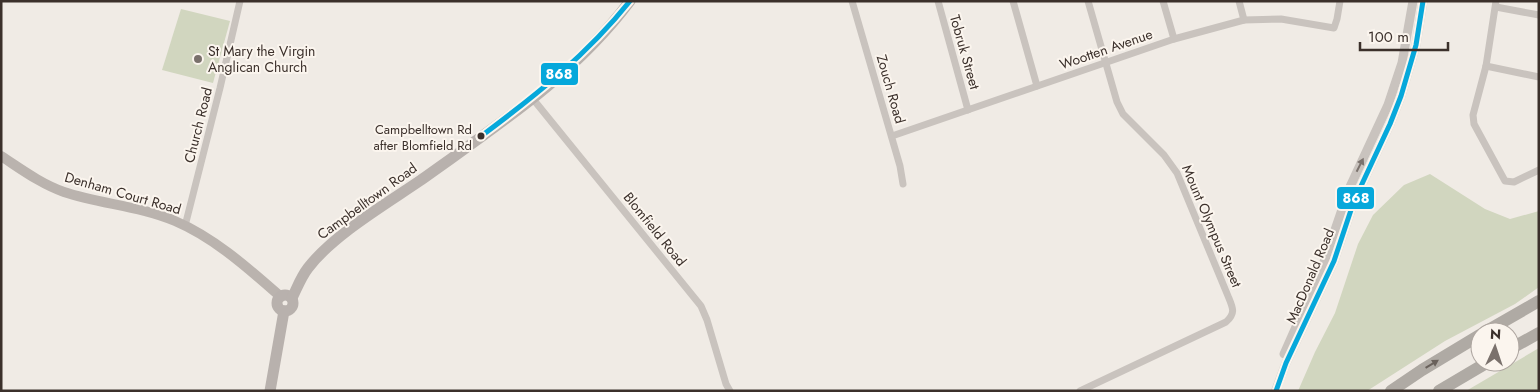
<svg xmlns="http://www.w3.org/2000/svg" width="1540" height="392" font-family="Jost,sans-serif">
<style>
.green{fill:#d1d6bf}
.lines{fill:none;stroke-linecap:round;stroke-linejoin:round}
.minor{stroke:#c9c3be;stroke-width:7}
.tertiary{stroke:#c9c3be;stroke-width:9}
.secondary{stroke:#bab3ae;stroke-width:10}
.primary{stroke:#b8b1ad;stroke-width:11}
.motorway{stroke:#afaaa4;stroke-width:12}
.bus-1-casing{stroke:#fbf5ee;stroke-width:9}
.bus-1{stroke:#06a8db;stroke-width:5}
.oneway{fill:#7b726d}
.oneway2{fill:#69615b}
.poi-dot{fill:#7a716c;stroke:#fbf5ee;stroke-width:2}
.bus-dot{fill:#3b302b;stroke:#fbf5ee;stroke-width:2}
.labels{text-anchor:middle;stroke-width:4;stroke-linejoin:round;paint-order:stroke}
.bus-label{font-size:13px;fill:#3b302b;stroke:#fbf5ee;text-anchor:end}
.street-label{font-size:14px;fill:#3b302b;stroke:#fbf5ee}
.poi-label{font-size:14px;fill:#3b302b;stroke:#fbf5ee;text-anchor:start}
.line-badge{stroke:#fbf5ee;stroke-width:2}
.badge-label{font-size:14px;text-anchor:middle;font-weight:bold;fill:#fff}
</style>
<rect width="100%" height="100%" fill="#f0ebe5"/>
<g class="green">
<path d="M181,9L230,21L213,83L162,70Z"/>
<path d="M1430,174L1485,209L1510,219L1539,211V287L1515,304L1445,341L1367,391H1298L1315,352L1335,313L1358,244L1373,215L1404,185Z"/>
<path d="M1539,348V391H1466Z"/>
</g>
<g class="lines">
<g class="minor">
<path d="M852,1L900,166L903,184"/>
<path d="M938,1L968,110"/>
<path d="M1013,1L1037,86"/>
<path d="M1163,1L1174,39"/>
<path d="M1239,1L1244,20"/>
<path d="M1496,1L1486,66L1473,115L1474,124L1505,181L1514,182L1539,170"/>
<path d="M1496,7L1539,15"/>
<path d="M1486,66L1539,77"/>
<path d="M533,99L701,306L707,320L726,384L730,391"/>
<path d="M892,136L1174,39L1244,20L1281,19L1334,28L1337,19L1340,1"/>
<path d="M185,226L220,88L240,1"/>
<path d="M1080,391L1226,322C1236,313 1233,308 1228,296L1177,173L1164,155L1123,114L1117,102L1088,1"/>
</g>
<g class="tertiary">
<path d="M1284,354L1322,268L1349,189L1388,105L1402,63L1413,1"/>
<path d="M1276,390L1286,363L1334,261L1354,201L1390,124L1401,96L1416,45L1423,1"/>
</g>
<path class="secondary" d="M1,156C21,169 41,184 64,192C100,204 140,206 175,221C215,238 249,269 281,297"/>
<g class="primary">
<circle cx="285" cy="303" r="8"/>
<path d="M292,298C297,288 301,277 308,268C333,235 386,204 421,180C496,126 574,76 630,1"/>
<path d="M270,391L284,311"/>
</g>
<g class="motorway">
<path d="M1485,332L1539,301"/>
<path d="M1510,349L1539,333"/>
<path d="M1391,391L1422,370L1480,335"/>
<path d="M1439,391L1488,362"/>
</g>
<defs>
<g id="bus-1">
<path d="M480,137C535,96 587,55 630,1"/>
<path d="M1276,391L1286,363L1334,261L1354,201L1390,124L1401,96L1416,45L1423,1"/>
</g>
</defs>
<use href="#bus-1" class="bus-1-casing"/>
<use href="#bus-1" class="bus-1"/>
</g>
<defs><path id="oneway-solid" d="M-6-.8H1V-3.2L6.5 0L1 3.2V.8H-6Z" transform="scale(1.25)"/></defs>
<use class="oneway" href="#oneway-solid" transform="translate(1360 165) rotate(-63)"/>
<use class="oneway2" href="#oneway-solid" transform="translate(1432 364) rotate(-31)"/>
<circle class="poi-dot" cx="198" cy="59" r="5"/>
<circle class="bus-dot" cx="481" cy="136" r="4.5"/>
<g class="labels">
<g class="bus-label">
<text x="472" y="134">Campbelltown Rd<tspan x="472" dy="16">after Blomfield Rd</tspan></text>
</g>
<g class="street-label">
<text transform="translate(1106 49) rotate(-19)" y="5">Wootten Avenue</text>
<text transform="translate(965 52) rotate(74)" y="5">Tobruk Street</text>
<text transform="translate(891 89) rotate(74)" y="5">Zouch Road</text>
<text transform="translate(198 125) rotate(-76)" y="5">Church Road</text>
<text transform="translate(123 193) rotate(16)" y="5">Denham Court Road</text>
<text transform="translate(367 201) rotate(-36)" y="5">Campbelltown Road</text>
<text transform="translate(1212 226) rotate(67)" y="5">Mount Olympus Street</text>
<text transform="translate(655 229) rotate(51)" y="5">Blomfield Road</text>
<text transform="translate(1310 276) rotate(-67)" y="5">MacDonald Road</text>
</g>
<g class="poi-label">
<text x="208" y="56">St Mary the Virgin<tspan x="208" dy="16">Anglican Church</tspan></text>
</g>
</g>
<g class="line-badge">
<rect x="540" y="62" width="39" height="24" rx="5" fill="#06a8db"/>
<rect x="1336" y="186" width="39" height="24" rx="5" fill="#06a8db"/>
</g>
<g class="badge-label">
<text x="559" y="79">868</text>
<text x="1356" y="203">868</text>
</g>
<rect width="1540" height="392" fill="none" stroke="#3b302b" stroke-width="5"/>
<g transform="translate(1495 347) rotate(3)"><circle r="24" fill="#fbf5ee" stroke="#aea6a0"/>
<path d="M0-4L9 19L0 12L-9 19Z" fill="#7a716c"/>
<text y="-8" font-size="14" font-weight="bold" text-anchor="middle" fill="#3b302b">N</text>
</g>
<path d="M1360 42v8h88v-8" fill="none" stroke="#3b302b" stroke-width="2.5"/>
<text x="1368" y="42" font-size="15" fill="#3b302b" stroke="#fbf5ee" stroke-width="4" paint-order="stroke">100 m</text>
</svg>
